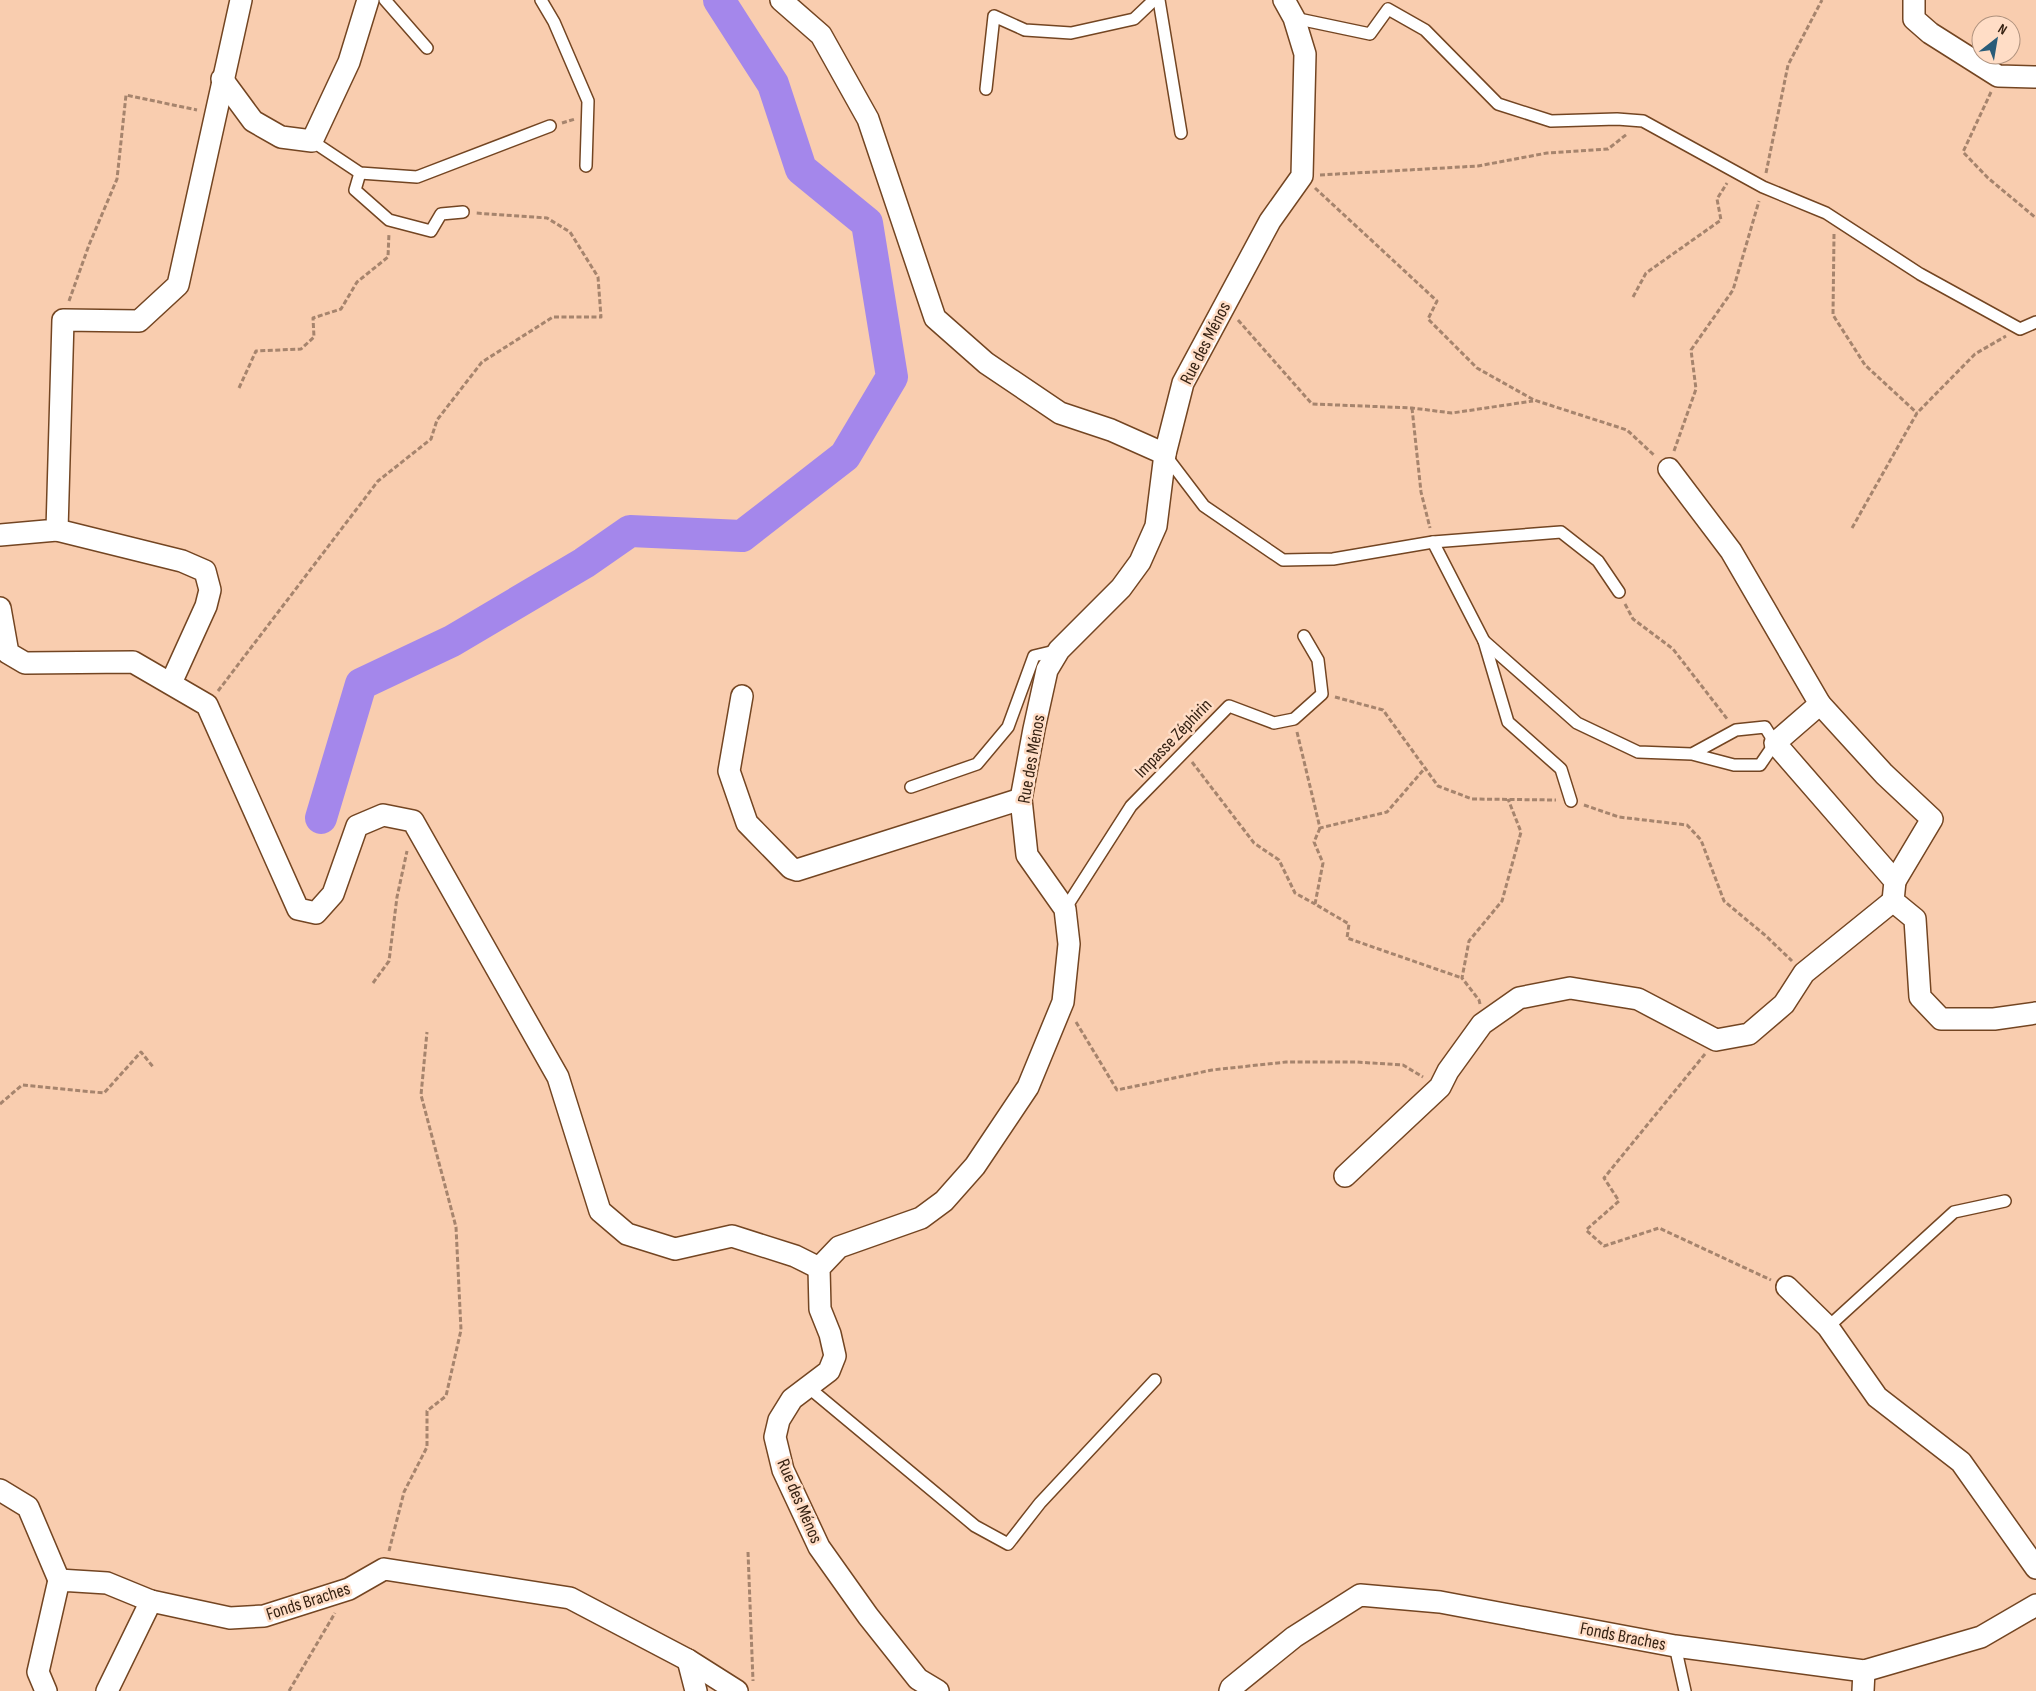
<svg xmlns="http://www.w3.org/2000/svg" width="2036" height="1691" font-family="'Sofia Sans Condensed',sans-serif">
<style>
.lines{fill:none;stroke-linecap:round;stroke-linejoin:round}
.river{stroke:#a487eb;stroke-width:32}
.lane-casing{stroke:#734522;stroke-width:14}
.street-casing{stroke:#734522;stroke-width:24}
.path{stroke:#a6846d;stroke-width:3;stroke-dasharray:5 2.5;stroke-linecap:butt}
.lane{stroke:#fff;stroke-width:11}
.street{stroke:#fff;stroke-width:21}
.labels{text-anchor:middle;stroke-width:5;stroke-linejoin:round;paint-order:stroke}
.street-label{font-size:18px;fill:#362213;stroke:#ffddc6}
</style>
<rect width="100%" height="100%" fill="#f9cdaf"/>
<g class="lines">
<path class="river" d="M321,818L361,684L452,641L584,563L630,531L742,536L845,456L892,377L867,223L801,169L773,84L719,0"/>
<defs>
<g id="lane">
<path d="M385,0L427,48"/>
<path d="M541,0L554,22L588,101L586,166"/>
<path d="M1159,0L1181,133"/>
<path d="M1294,18L1370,34L1388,9L1425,30L1498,104L1551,121L1617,119L1643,121L1763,187L1826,213L1920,274L2020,329L2036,322"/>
<path d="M986,89L994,16L1025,30L1071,33L1134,19L1154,0"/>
<path d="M312,141L360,173L417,177L550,126"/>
<path d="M360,173L355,190L389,220L431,231L441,214L463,212"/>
<path d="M1166,456L1204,506L1283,560L1333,559L1433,542L1561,532L1598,561L1619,592"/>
<path d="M1433,542L1484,641L1577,723L1638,752L1692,754L1734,765H1760L1775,743L1765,727L1736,730L1692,754"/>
<path d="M1484,641L1508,722L1561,769L1571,801"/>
<path d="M911,787L977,764L1008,727L1034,656L1059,650"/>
<path d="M1065,909L1131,806L1229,706L1274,723L1294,719L1322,694L1318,660L1304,636"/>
<path d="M1828,1327L1954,1212L2005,1201"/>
<path d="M808,1387L975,1526L1008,1544L1040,1503L1155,1380"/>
<path d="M1675,1646L1685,1691"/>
</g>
<g id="street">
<path d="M781,0L821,35L868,119L935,318L986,363L1060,413L1111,430L1165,454"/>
<path d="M1914,0V19L1930,33L1998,76L2036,77"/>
<path d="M222,79L253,121L281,137L312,141L349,62L368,0"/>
<path d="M1669,469L1731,551L1820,704L1775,743L1895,881L1893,901L1915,919L1920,997L1941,1019H1994L2036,1013"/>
<path d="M57,530L182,561L205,571L210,590L206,606L171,683"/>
<path d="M0,535L57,530L63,320L139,321L178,285L241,0"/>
<path d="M0,608L8,653L25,663L133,662L207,705L298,909L316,913L333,894L357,826L383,815L413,821L558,1077L600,1211L627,1234L675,1249L732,1236L795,1256L819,1268"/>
<path d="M742,696L729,771L747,823L791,868L797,870L1021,799"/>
<path d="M1820,704L1884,774L1932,819L1895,881"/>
<path d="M1345,1176L1440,1087L1448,1071L1482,1024L1519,998L1570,988L1638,999L1716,1040L1749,1034L1784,1004L1804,973L1893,901"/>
<path d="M1787,1287L1828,1327L1877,1397L1961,1462L2036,1568"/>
<path d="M0,1490L28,1507L59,1580"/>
<path d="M688,1660L696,1691"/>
<path d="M46,1691L38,1672L59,1580L107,1583L151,1601L230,1618L264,1616L349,1589L384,1569L570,1598L688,1660L737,1691"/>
<path d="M107,1691L151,1601"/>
<path d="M938,1691L918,1679L868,1616L819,1547L783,1470L775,1437L779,1420L792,1399L829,1371L835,1356L830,1334L820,1309L819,1268L839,1247L921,1218L944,1201L975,1166L1028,1087L1063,1002L1069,944L1065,909L1027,855L1021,799L1034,729L1047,670L1059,650L1121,588L1140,562L1156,526L1165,454L1183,383L1270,221L1302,176L1305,54L1294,18L1284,0"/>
<path d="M1230,1691L1231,1688L1294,1637L1360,1595L1440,1602L1675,1646L1864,1671L1981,1637L2036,1605"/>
<path d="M1863,1691L1864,1671"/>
</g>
</defs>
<use href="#lane" class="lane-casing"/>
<use href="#street" class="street-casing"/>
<g class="path">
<path d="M1991,92L1963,152L1988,178L2036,218"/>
<path d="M562,123L575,119"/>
<path d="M1766,173L1788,65L1822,0"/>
<path d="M1320,175L1478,166L1547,153L1608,149L1627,134"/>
<path d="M1315,188L1437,301L1428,319L1477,368L1534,400L1627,430L1655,456"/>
<path d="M1834,234L1833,315L1865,365L1917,413"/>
<path d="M1633,297L1646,273L1721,220L1717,199L1727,183"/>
<path d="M69,301L89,245L117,179L126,95L197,110"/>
<path d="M1238,320L1312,404L1412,408L1452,413L1533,401"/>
<path d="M239,388L256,351L301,349L314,337L313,318L341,309L357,282L388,257L389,233"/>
<path d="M1412,408L1421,492L1430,528"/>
<path d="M1674,451L1696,389L1691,350L1733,290L1759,201"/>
<path d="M1852,528L1917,413L1975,354L2006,336"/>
<path d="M1625,604L1633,619L1673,649L1728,720"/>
<path d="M218,691L378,481L431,439L437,420L482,362L553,317H601L598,277L570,232L547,218L475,213"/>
<path d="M1335,697L1383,710L1438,786L1472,799L1556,800"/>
<path d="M1297,732L1320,828L1387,812L1425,768"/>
<path d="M1192,762L1254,843L1279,860L1295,893L1315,904"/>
<path d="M1584,805L1619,817L1687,825L1701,840L1724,901L1766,936L1792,961"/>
<path d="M1320,828L1314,842L1323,863L1315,904L1349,924L1347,938L1462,978"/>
<path d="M373,983L389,961L397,897L407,851"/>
<path d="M1480,1004L1479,1000L1462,978L1469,941L1502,901L1521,832L1508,799"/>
<path d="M1076,1022L1117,1090L1212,1070L1286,1062H1356L1403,1065L1423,1077"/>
<path d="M1705,1054L1604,1178L1619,1201L1586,1230L1604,1246L1659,1228L1771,1280"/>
<path d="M0,1104L22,1085L104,1093L141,1052L154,1068"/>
<path d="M389,1551L404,1492L427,1447V1411L446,1396L461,1330L456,1227L421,1095L427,1032"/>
<path d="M748,1552L753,1681"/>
<path d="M289,1691L335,1613"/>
</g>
<use href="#lane" class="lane"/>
<use href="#street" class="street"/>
</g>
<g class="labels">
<g class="street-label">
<text transform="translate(1205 343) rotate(-63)" y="6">Rue des Ménos</text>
<text transform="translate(1173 738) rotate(-46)" y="6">Impasse Zéphirin</text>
<text transform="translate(1031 759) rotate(-80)" y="6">Rue des Ménos</text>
<text transform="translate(800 1501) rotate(67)" y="6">Rue des Ménos</text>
<text transform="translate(308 1601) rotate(-18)" y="6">Fonds Braches</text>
<text transform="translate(1623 1636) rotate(11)" y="6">Fonds Braches</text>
</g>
</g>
<g transform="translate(1996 40) rotate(31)"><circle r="24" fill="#ffddc6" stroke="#af927e"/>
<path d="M0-4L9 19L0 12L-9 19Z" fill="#295c79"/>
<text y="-8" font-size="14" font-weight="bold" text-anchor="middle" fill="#362213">N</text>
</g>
</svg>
